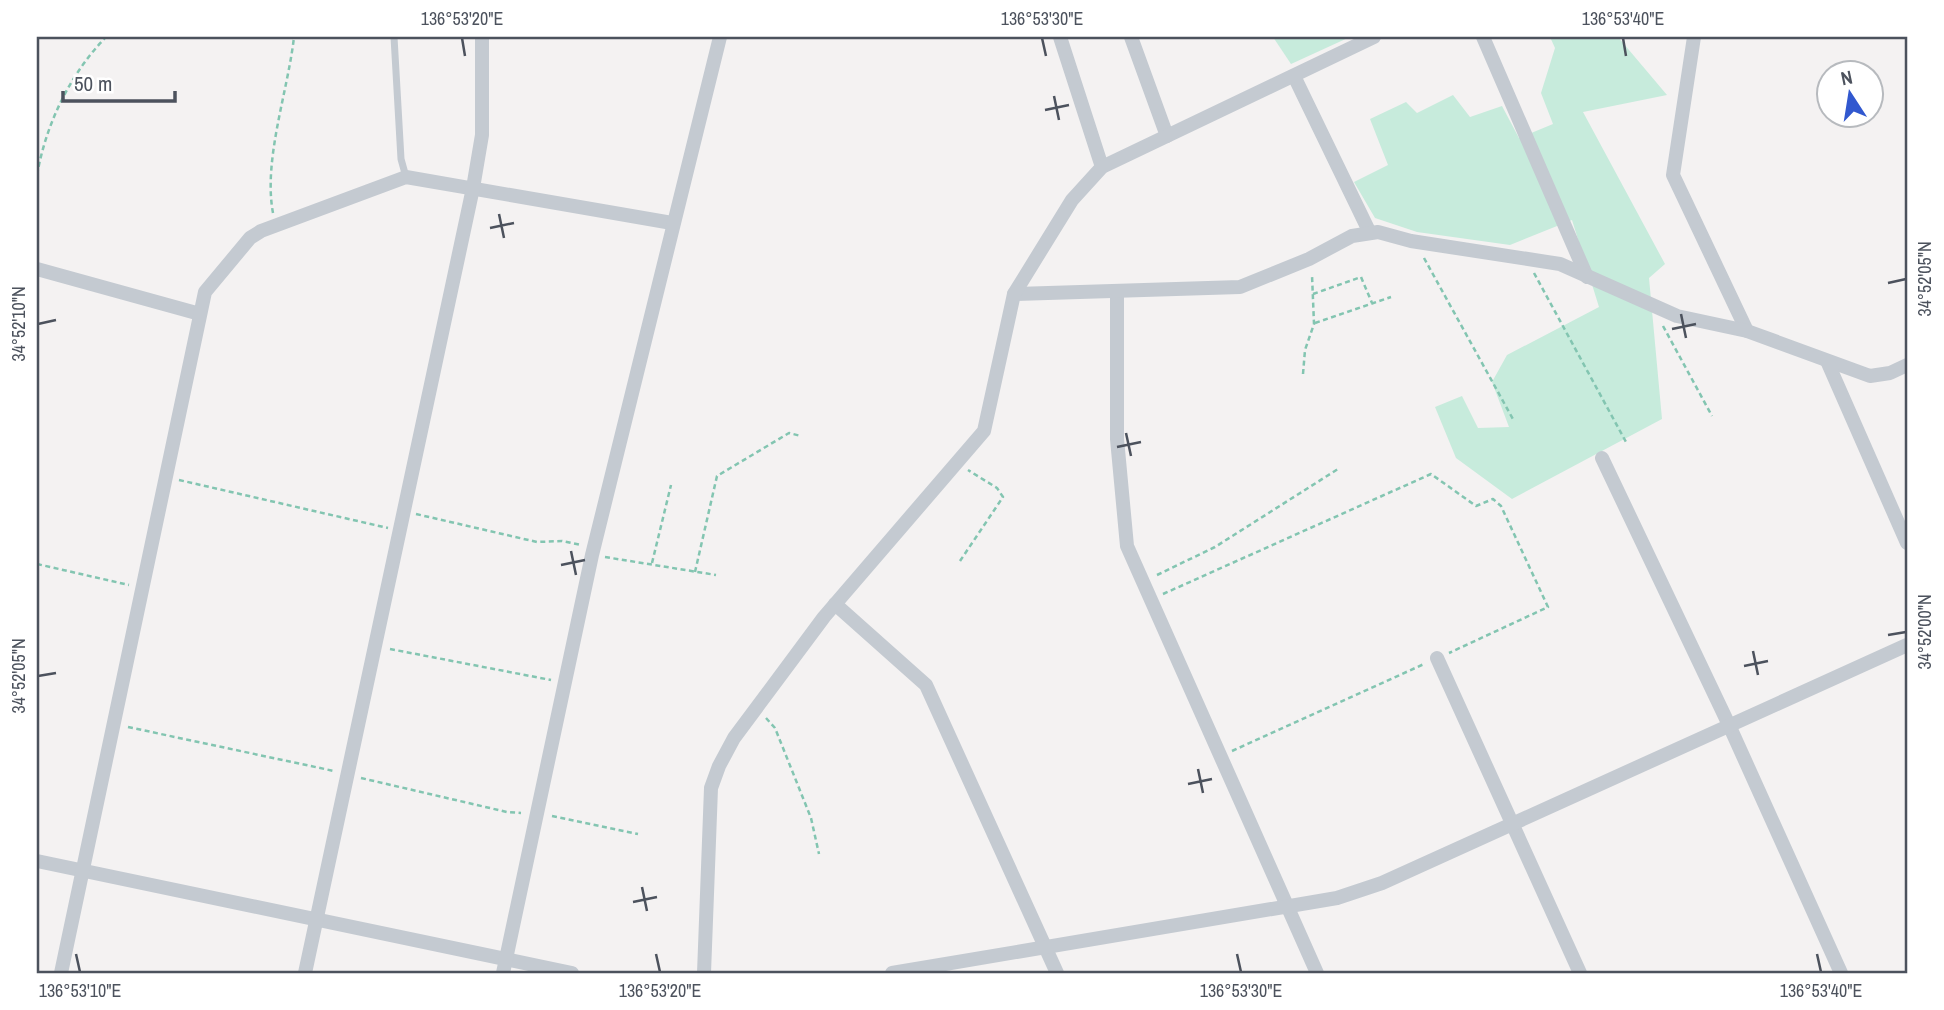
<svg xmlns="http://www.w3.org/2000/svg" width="1944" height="1010" font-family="'Archivo Narrow',sans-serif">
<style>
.green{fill:#c7ebdc}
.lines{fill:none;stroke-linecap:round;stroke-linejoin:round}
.path{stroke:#83c5b1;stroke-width:2.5;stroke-dasharray:5 3.5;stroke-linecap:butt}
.lane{stroke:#c4cad1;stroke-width:7}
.street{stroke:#c4cad1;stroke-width:14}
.ticks{fill:none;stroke:#4c525d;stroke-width:2.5}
.neatline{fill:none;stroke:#4c525d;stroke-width:2.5}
.ticks-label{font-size:18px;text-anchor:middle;fill:#4c525d}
</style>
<rect width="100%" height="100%" fill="#f4f2f2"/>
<g class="green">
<path d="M1273,37H1350L1291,64Z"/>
<path d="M1550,37H1618L1667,95L1583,112L1665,264L1649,278L1662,419L1512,499L1456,458L1435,407L1462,396L1478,428L1509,427L1492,382L1507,355L1599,307L1572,220L1510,245L1417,232L1375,218L1354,182L1388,165L1370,119L1406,102L1417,113L1453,95L1470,117L1502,106L1519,138L1553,124L1541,93L1555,48Z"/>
</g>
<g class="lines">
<g class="path">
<path d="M37,175C46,124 70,74 106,37"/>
<path d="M273,213C263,160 288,91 294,37"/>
<path d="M37,215V248"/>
<path d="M1424,258L1514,421"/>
<path d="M1534,273L1626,442"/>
<path d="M1313,294L1361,277L1372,303"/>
<path d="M1315,323L1391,297"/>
<path d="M1663,326L1712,416"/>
<path d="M1303,374L1305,350L1314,324L1312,275"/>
<path d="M179,480L388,528"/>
<path d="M416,514L537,542L562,541L581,545"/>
<path d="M605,557L716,575"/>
<path d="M960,561L1003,497L997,488L968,470"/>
<path d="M652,563L671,485"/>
<path d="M37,564L129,585"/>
<path d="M695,572L717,476L789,433L801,436"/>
<path d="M1157,575L1215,547L1338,469"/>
<path d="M1163,594L1431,474L1476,506L1493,499L1501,506L1548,607L1449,653"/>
<path d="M390,649L551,680"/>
<path d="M766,718L775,728L811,818L819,854"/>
<path d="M128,727L334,771"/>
<path d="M1232,751L1424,664"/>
<path d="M361,778L507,812L521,813"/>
<path d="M552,816L638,834"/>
</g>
<path class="lane" d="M394,37L401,159L406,177"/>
<g class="street">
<path d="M1060,37L1102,167"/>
<path d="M1131,37L1167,136"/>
<path d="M1483,37L1587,277"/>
<path d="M1694,37L1673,175L1747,331"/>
<path d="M1294,76L1369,231"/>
<path d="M37,269L200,314"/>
<path d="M1117,291V439L1127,546L1317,973"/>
<path d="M1014,294L1240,287L1309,259L1352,236L1378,232L1411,241L1560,264L1677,316L1747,331L1870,376L1890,373L1907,365"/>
<path d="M1827,361L1907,543"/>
<path d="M1602,458L1729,725L1841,973"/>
<path d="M835,604L926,685L1057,973"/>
<path d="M1437,658L1580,973"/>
<path d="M37,861L572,973"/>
<path d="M61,973L205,292L250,238L261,231L406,177L672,223"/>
<path d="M305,973L473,188L482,135V37"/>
<path d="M503,973L592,555L720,37"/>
<path d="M704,973L711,788L719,766L734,738L824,617L984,431L1014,294L1072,200L1102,167L1374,37"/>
<path d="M892,973L1337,898L1382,883L1907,645"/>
</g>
</g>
<path class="ticks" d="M462,38L465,56M1042,38L1046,56M1623,38L1626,56M1054,96L1059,120M1045,110L1069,105M499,214L504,238M490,228L514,223M1888,283L1906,279M1681,314L1686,338M38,324L56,320M1672,329L1696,324M1126,433L1131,456M1117,447L1141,442M571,551L576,575M561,565L585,560M1888,635L1906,632M1753,651L1758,675M1744,666L1768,661M38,676L56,673M1198,769L1203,793M1188,784L1212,779M642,887L647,911M633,902L657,897M76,954L80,972M656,954L660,972M1237,954L1241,972M1817,954L1821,972"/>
<rect width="1944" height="1010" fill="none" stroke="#ffffff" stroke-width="77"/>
<g transform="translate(1850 94) rotate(348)"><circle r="33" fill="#ffffff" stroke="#b7babe" stroke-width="2"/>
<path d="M0-5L12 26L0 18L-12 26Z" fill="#3158cf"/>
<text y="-10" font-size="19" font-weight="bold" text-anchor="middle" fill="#4c525d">N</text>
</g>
<path d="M63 91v10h112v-10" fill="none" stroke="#4c525d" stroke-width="3.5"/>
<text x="74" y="91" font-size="21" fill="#4c525d" stroke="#ffffff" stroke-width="5" paint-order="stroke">50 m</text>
<rect x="38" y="38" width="1868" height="934" class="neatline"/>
<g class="ticks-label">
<text x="462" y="25">136°53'20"E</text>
<text x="1042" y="25">136°53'30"E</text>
<text x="1623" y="25">136°53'40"E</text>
<text transform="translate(1925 279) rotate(-90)" y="6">34°52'05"N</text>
<text transform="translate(19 324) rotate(-90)" y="6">34°52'10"N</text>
<text transform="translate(1925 632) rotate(-90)" y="6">34°52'00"N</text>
<text transform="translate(19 676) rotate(-90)" y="6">34°52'05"N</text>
<text x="80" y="997">136°53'10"E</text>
<text x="660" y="997">136°53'20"E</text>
<text x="1241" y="997">136°53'30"E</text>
<text x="1821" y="997">136°53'40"E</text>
</g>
</svg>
